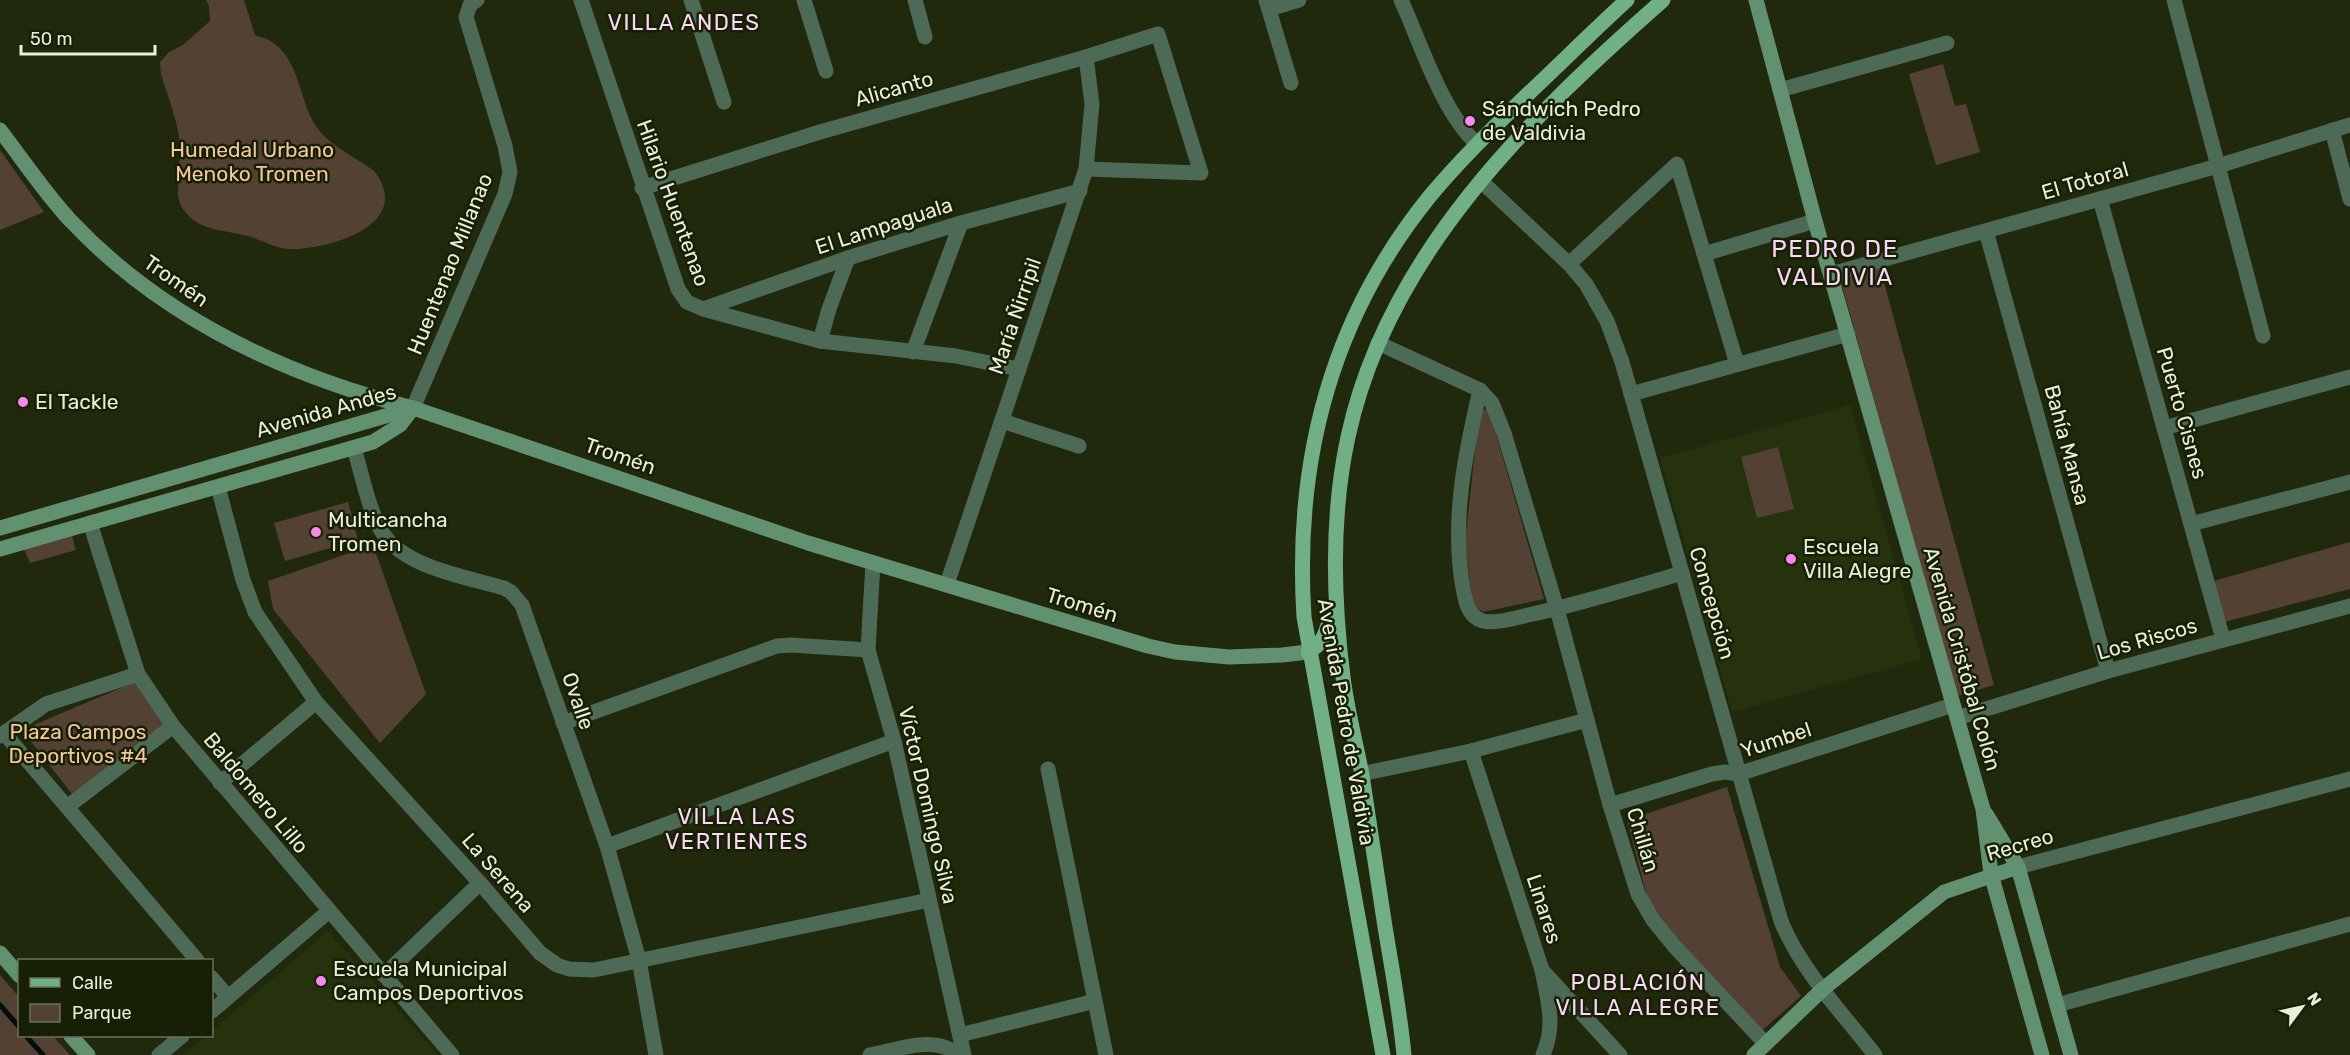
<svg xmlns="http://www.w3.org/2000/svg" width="2350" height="1055" font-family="Rubik,sans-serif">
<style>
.built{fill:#26310d}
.green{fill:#534234}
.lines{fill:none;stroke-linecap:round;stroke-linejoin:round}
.stream{stroke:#000e0c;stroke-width:5}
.street{stroke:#4d6a56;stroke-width:15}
.secondary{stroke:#629172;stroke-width:15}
.primary{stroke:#71af87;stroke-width:15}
.poi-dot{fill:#f589ee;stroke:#171f04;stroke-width:2}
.labels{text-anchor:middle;stroke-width:5;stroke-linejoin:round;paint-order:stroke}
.street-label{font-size:21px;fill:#e8efdd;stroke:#171f04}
.poi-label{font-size:21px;fill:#e8efdd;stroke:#171f04;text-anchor:start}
.park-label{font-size:21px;fill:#f4c7a0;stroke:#171f04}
.neighbourhood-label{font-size:22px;letter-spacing:1.5px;fill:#fcd7f8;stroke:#171f04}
.quarter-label{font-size:24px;letter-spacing:1.5px;fill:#fcd7f8;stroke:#171f04}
</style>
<rect width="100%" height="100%" fill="#20290c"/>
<g class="built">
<path d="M1850,405L1922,659L1732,712L1660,458Z"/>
<path d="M328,931L438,1055H183L206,1036H212V1031Z"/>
</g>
<g class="green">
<path d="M206,0H244L255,35C261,38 267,38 272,42C300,60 299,101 316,126C329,146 356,157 374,171C415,224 331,249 291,249C274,249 260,238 243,235C220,229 198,231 183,209C176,199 178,188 179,177C179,167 180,156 180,145C178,121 168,97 161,74L160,62L169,52L183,45L210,21L209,6Z"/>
<path d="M1943,64L1955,106L1966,104L1980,152L1936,165L1909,74Z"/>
<path d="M0,150L44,212L0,230Z"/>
<path d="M1880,268L1994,685L1957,696L1840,278Z"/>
<path d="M1485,409L1489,410L1544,599L1483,612L1473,605L1465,543L1479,413Z"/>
<path d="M1778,447L1794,509L1757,518L1741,457Z"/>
<path d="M348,502L358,540L285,561L274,523Z"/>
<path d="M72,536L76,550L30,563L24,549Z"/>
<path d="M2350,542V589L2224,622L2214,581Z"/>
<path d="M373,545L426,694L380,743L273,609L268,581Z"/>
<path d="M135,682L167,723L72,794L22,730Z"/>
<path d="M1727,787L1780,967L1801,996L1759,1033L1651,912L1627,820Z"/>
<path d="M0,975L19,997L20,1036H53L70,1055H0Z"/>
</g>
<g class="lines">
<g class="stream">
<path d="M0,1005L20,1028"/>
<path d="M26,1036L43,1055"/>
</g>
<g class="street">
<path d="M581,0L678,289L687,302L703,309L820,341L956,356L1019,369"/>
<path d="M691,0L724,102"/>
<path d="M804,0L826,71"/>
<path d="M915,0L925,37"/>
<path d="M1266,0L1291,83"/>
<path d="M1401,0C1421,44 1442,112 1477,144"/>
<path d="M2174,0L2263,336"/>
<path d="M1269,9L1299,0"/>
<path d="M1780,90L1947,43"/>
<path d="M2332,130L2350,199"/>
<path d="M1481,181L1569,264L1586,284L1607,321L1622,362L1781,921C1802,972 1842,1012 1875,1055"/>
<path d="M642,188L820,132L1086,57L1158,34L1201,173L1086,169"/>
<path d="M2100,199L2223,639"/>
<path d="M1986,231L2108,671"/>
<path d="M1704,254L1815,221"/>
<path d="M1569,264L1677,164L1737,364"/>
<path d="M1831,274L2218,166L2350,125"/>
<path d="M703,309L848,258L961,223L1080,191"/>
<path d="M820,341L829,309L848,258"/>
<path d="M1378,343L1480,390L1492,403L1504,433L1557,609L1610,805L1638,894L1653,920L1675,947L1765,1043"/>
<path d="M913,352L961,223"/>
<path d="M1480,390C1465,454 1451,522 1463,588C1465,600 1468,617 1483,621C1494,624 1517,618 1528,615C1580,604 1631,588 1682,573"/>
<path d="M1631,394L1848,334"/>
<path d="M413,408L505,194L510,172L505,146L466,17L470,5L477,0"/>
<path d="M1002,421L1079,446"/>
<path d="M2164,428L2350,377"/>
<path d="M354,448C362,474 369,513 384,535C407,568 467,577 504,588L511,592L522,605L607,846L639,960L656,1055"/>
<path d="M218,487L243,580L255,612L316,702L480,883L540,953L557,965L569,969L594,970L929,900"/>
<path d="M90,523L138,674L173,726L452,1055"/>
<path d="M2191,524L2350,482"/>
<path d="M873,563L868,650L894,741L964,1055"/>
<path d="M947,584L1086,169L1092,104L1086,57"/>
<path d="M1957,718L2108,671L2350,606"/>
<path d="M563,723L777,646L791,645L868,650"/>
<path d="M4,733L197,960"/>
<path d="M0,736L46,704L138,674"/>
<path d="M1471,751L1542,970L1620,1055"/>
<path d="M1048,769L1106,1055"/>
<path d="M1361,774L1471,751L1587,720"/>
<path d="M220,783L316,702"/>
<path d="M1610,805L1712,774L1725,772L1738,774L1953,705"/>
<path d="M67,807L173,726"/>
<path d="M607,846L894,741"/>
<path d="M2018,867L2350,779"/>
<path d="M1542,970C1548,1002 1556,1024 1543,1055"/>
<path d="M384,975L480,883"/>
<path d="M212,978L228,997"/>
<path d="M2057,1005L2350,924"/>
<path d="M212,1011L329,911"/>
<path d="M960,1035L1095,1001"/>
<path d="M159,1055L182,1036"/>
<path d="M870,1055C898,1050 935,1034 958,1055"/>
</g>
<g class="secondary">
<path d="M1756,0L1815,221L1983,809L1991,874L2042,1055"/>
<path d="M0,130C23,160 44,192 70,220C162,318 284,375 413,408L808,543L1148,646L1175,652L1229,657L1282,655L1308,652"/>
<path d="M0,528L413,408"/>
<path d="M0,549L373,442L400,425L413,408"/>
<path d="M1986,814L2018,867L2071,1055"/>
<path d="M0,953L20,976"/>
<path d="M71,1036L88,1055"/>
<path d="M1754,1055L1823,989L1944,892L2018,867"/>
</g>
<g class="primary">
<path d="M1308,652C1325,644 1328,626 1332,609"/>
<path d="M1383,1055L1304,617C1294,461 1331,318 1430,196C1460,160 1494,127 1528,94C1561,63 1593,31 1627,0"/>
<path d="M1404,1055C1400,1012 1392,969 1385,927C1377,876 1370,826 1362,775C1356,743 1347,710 1343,677C1333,598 1331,515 1348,437C1387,255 1529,118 1663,0"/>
</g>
</g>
<g class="poi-dot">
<circle cx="1470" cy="121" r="6"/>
<circle cx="23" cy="402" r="6"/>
<circle cx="316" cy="532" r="6"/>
<circle cx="1791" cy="559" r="6"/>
<circle cx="321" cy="981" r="6"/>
</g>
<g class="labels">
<g class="street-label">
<text transform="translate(894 89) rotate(-16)" y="7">Alicanto</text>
<text transform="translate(2085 181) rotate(-16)" y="7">El Totoral</text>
<text transform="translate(673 203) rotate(70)" y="7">Hilario Huentenao</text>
<text transform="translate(884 226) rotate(-18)" y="7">El Lampaguala</text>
<text transform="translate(450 264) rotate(-68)" y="7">Huentenao Millanao</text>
<text transform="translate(176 281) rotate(35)" y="7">Tromén</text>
<text transform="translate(1015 316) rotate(-71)" y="7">María Ñirripil</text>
<text transform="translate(326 411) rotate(-16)" y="7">Avenida Andes</text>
<text transform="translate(2182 413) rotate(74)" y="7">Puerto Cisnes</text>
<text transform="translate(2067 445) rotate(75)" y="7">Bahía Mansa</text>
<text transform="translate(620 456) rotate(19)" y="7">Tromén</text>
<text transform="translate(1712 603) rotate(74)" y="7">Concepción</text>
<text transform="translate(1082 605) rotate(17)" y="7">Tromén</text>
<text transform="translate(2147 639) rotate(-16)" y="7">Los Riscos</text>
<text transform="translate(1962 659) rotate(74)" y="7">Avenida Cristóbal Colón</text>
<text transform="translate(578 701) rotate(71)" y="7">Ovalle</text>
<text transform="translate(1346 722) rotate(80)" y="7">Avenida Pedro de Valdivia</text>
<text transform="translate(1776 740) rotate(-18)" y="7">Yumbel</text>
<text transform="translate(256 793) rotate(50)" y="7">Baldomero Lillo</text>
<text transform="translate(928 805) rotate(77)" y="7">Víctor Domingo Silva</text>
<text transform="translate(1643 840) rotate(73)" y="7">Chillán</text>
<text transform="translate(2020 845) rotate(-16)" y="7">Recreo</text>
<text transform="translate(498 873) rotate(49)" y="7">La Serena</text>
<text transform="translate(1544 909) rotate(72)" y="7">Linares</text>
</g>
<g class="poi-label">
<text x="1482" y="116">Sándwich Pedro<tspan x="1482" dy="24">de Valdivia</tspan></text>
<text x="35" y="409">El Tackle</text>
<text x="328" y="527">Multicancha<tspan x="328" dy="24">Tromen</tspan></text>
<text x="1803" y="554">Escuela<tspan x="1803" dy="24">Villa Alegre</tspan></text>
<text x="333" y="976">Escuela Municipal<tspan x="333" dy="24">Campos Deportivos</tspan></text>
</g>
<g class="park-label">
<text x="252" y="157">Humedal Urbano<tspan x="252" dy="24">Menoko Tromen</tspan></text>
<text x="78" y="739">Plaza Campos<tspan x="78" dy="24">Deportivos #4</tspan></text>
</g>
<g class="neighbourhood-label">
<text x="684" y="30">VILLA ANDES</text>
<text x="737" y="824">VILLA LAS<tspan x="737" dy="25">VERTIENTES</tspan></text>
<text x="1638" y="990">POBLACIÓN<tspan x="1638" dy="25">VILLA ALEGRE</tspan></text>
</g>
<g class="quarter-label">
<text x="1835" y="257">PEDRO DE<tspan x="1835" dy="28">VALDIVIA</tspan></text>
</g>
</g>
<rect x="18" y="959" width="195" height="78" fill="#171f04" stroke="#6b725b" stroke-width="1.5"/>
<rect x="30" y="978" width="30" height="9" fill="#71af87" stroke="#6b725b" stroke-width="1.5"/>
<text x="72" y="989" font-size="18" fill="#e8efdd">Calle</text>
<rect x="30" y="1004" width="30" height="18" fill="#534234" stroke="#6b725b" stroke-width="1.5"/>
<text x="72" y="1019" font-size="18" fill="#e8efdd">Parque</text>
<g transform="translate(2302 1007) rotate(57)" stroke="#171f04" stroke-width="4.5" paint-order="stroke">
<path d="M0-4.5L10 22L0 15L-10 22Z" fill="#e8efdd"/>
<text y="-9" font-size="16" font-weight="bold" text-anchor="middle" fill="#e8efdd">N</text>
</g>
<path d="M21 45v9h134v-9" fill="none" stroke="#e8efdd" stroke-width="3"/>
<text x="30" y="45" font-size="18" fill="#e8efdd" stroke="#171f04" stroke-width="4.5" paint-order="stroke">50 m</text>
</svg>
